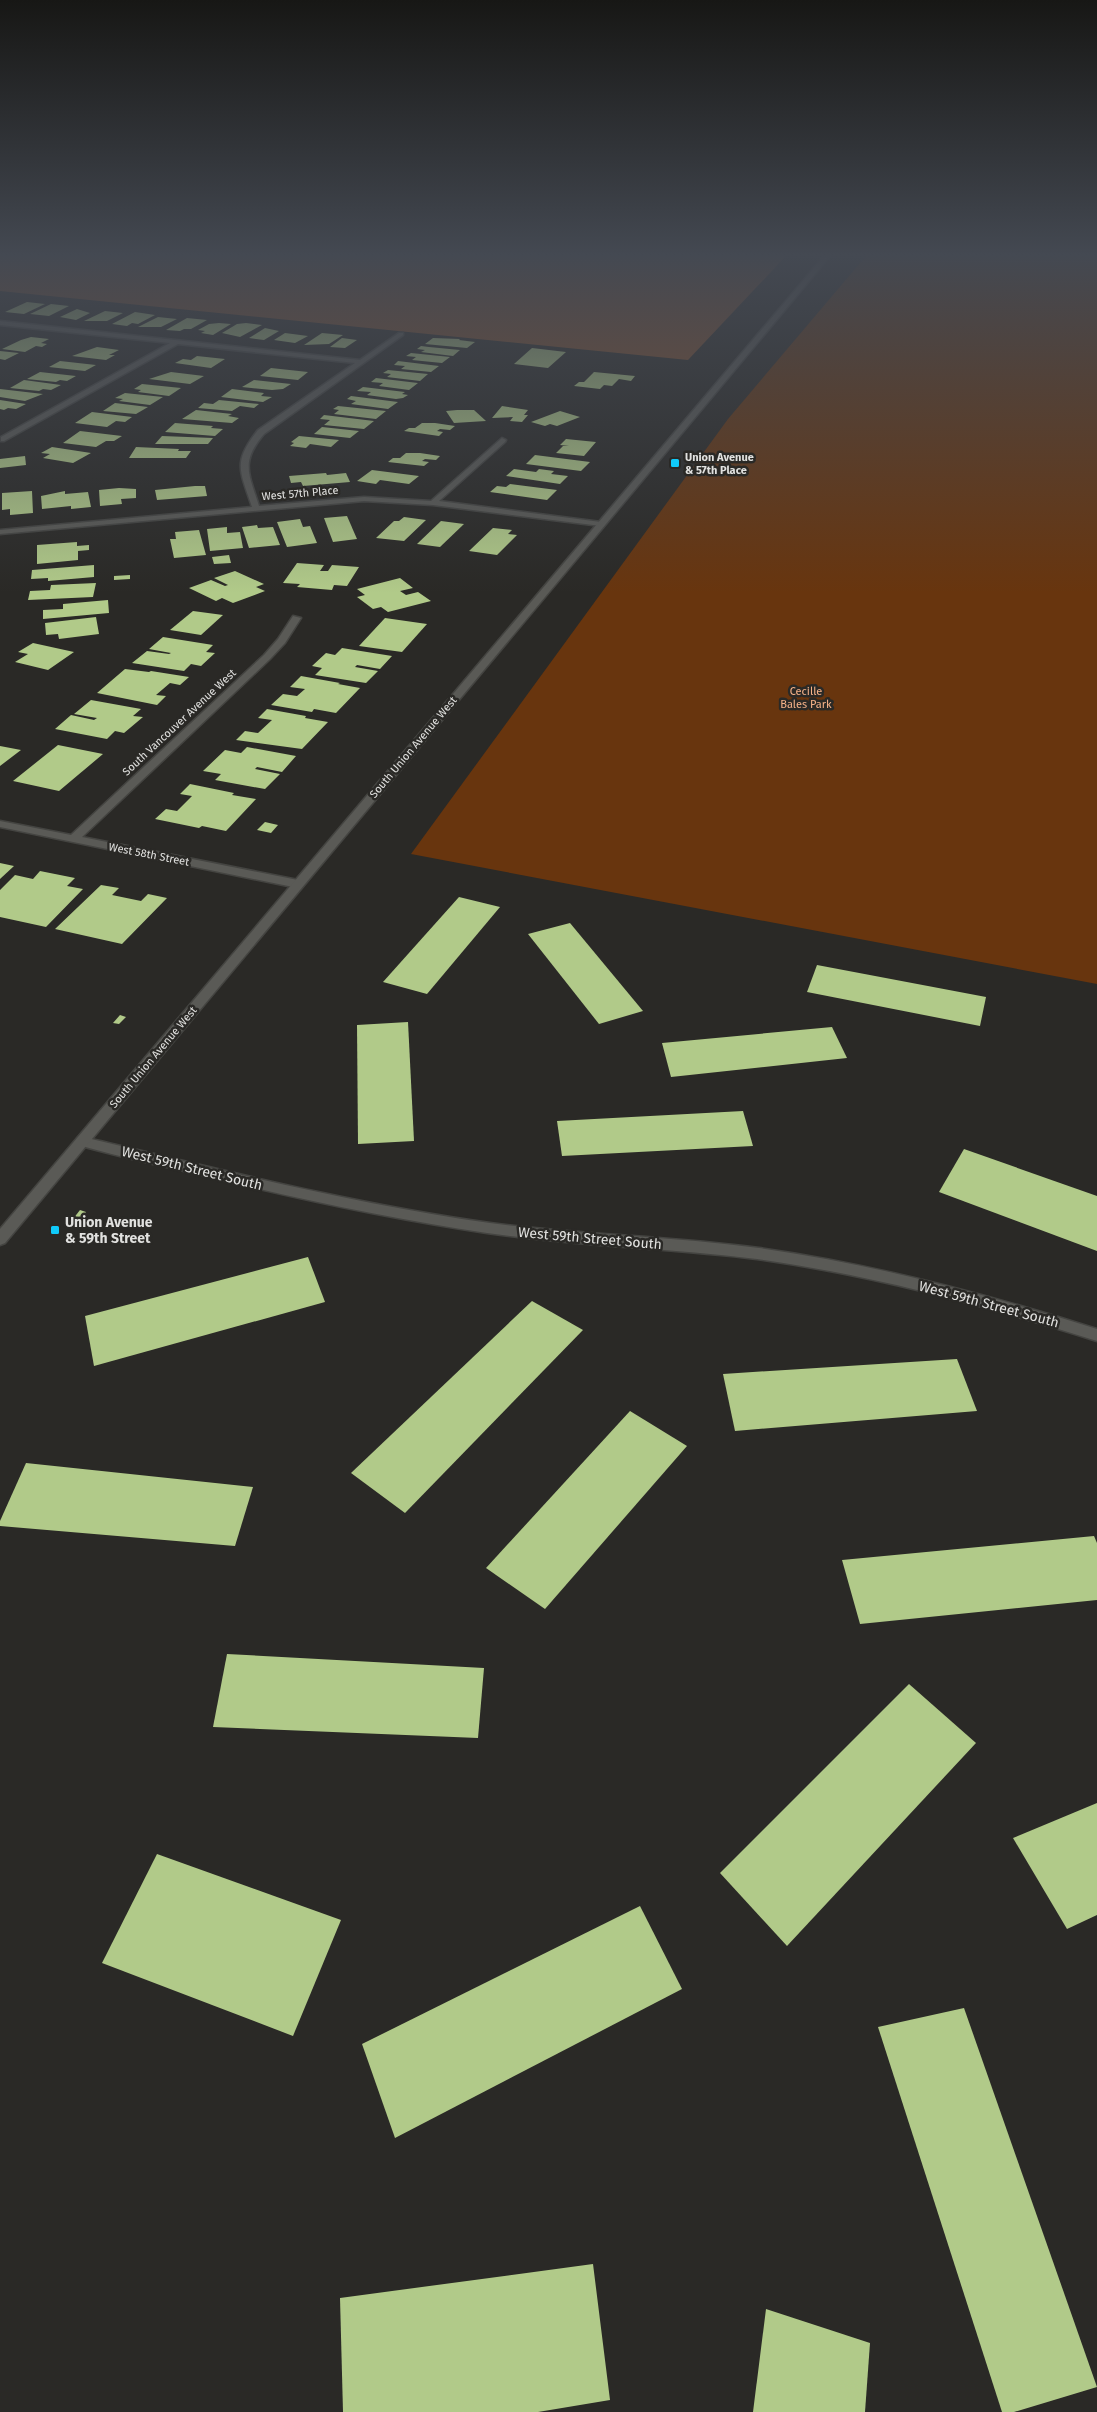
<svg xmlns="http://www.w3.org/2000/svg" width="1097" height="2412" font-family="'Fira Sans',sans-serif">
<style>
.green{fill:#68350e}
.forest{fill:#88502b}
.building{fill:#b1ca89}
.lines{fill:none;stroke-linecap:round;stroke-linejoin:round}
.minor-casing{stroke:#444441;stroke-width:3}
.tertiary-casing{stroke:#444441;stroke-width:3}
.minor{fill:#5a5a56;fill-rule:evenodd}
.tertiary{fill:#5a5a56;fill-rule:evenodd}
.poi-dot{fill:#10cafa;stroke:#2a2926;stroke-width:2}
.labels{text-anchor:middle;stroke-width:5;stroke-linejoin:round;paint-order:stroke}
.far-poi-label{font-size:11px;font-weight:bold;fill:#e1e1df;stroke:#2a2926;text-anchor:start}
.far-street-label{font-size:11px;fill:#e1e1df;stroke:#2a2926}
.far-park-label{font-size:11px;fill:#f6b288;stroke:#2a2926}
.street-label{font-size:14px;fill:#e1e1df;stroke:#2a2926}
.poi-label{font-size:14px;font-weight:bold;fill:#e1e1df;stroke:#2a2926;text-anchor:start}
</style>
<rect width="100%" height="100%" fill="#2a2926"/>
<path class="green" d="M866,256H1097V984L411,854L728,419Z"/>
<path class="forest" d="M0,256H786L688,360L0,291Z"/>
<g class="building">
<path d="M27,302L45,304L24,314L5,312Z"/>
<path d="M51,304L69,306L49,316L30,314Z"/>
<path d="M77,309L90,313L76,320L60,317Z"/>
<path d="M105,311L123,313L107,321H84Z"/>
<path d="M135,312L155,315L138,324L132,323L127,326L112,324Z"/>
<path d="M158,317L177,319L161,327H138Z"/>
<path d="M187,318L207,320L191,329H184L180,331L166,330Z"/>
<path d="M219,323L231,324L213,335L201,333L205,331L198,330L209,324Z"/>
<path d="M246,323L262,325L240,337L222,333L237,324Z"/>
<path d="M265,328L279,331L264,340L249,338Z"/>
<path d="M285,333L308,336L295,343L274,340Z"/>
<path d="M322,333L343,335L329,344L304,345Z"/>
<path d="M31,337L49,339L41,343L47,344L42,347L36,346L25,352L2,349L21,340Z"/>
<path d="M342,338L357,340L345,348L330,347Z"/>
<path d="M433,338L460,339L459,340L475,342L467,348L425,344Z"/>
<path d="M421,346L429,347L460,350L453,356L421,352L425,350L417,349Z"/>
<path d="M97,347L119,350L109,355H115L106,360L72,356Z"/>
<path d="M532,348L566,352L548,368L514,364Z"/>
<path d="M0,351L19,353L5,360L0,359Z"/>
<path d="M411,353L450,357L442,363L412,360L416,357L406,356Z"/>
<path d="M197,356L225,359L211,368L175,363L183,359L191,360Z"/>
<path d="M60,361L96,365L85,371L49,367Z"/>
<path d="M398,361L439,366L431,372L401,369L405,366L394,365Z"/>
<path d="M271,368L308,372L298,380L260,376Z"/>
<path d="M388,370L428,374L420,381L387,377L391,374L383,373Z"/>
<path d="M40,372L76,376L67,381L60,380L56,382L27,379Z"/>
<path d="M171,372L204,376L190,384L149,379Z"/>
<path d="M594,372L635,376L631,381L619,379L612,386L604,385L600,389L574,386L579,382H584Z"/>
<path d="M376,378L418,383L409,390L379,386L383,383L371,382Z"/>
<path d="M24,380L61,385L51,390L43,389L39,391L10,388Z"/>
<path d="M254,380L291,384L283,389L272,390L242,387Z"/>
<path d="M142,384L181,388L169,396L138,392L141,390L134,389Z"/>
<path d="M363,387L405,392L402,394L408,395L403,398L396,399L367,395L371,392L357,391Z"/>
<path d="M0,389L43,394L25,401L0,397Z"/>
<path d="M232,389L264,393L261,396L272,397L263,402L221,397Z"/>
<path d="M125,393L163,397L150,405L119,401L123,399L115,398Z"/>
<path d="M351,396L398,402L388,409L351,404L356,401L347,399Z"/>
<path d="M0,400L26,404L16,409L8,408L4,410L0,409Z"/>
<path d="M219,400L259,404L254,408L240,406L232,411L198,408L204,403L213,404Z"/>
<path d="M115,403L148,407L136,414L103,411Z"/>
<path d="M338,406L386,411L376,419L334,414L339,410L333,409Z"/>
<path d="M502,406L528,410L524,415H528L522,422L510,421L513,417L492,418Z"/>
<path d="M196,410L232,414L228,416L239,418L232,423L182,419Z"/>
<path d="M457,410H474L486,421L454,423L446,411Z"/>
<path d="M560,411L580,417L557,426L550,424L545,426L531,422Z"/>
<path d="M92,412L132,417L125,422L116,421L107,427L75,423Z"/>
<path d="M324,415L374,421L364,429L324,425L330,420L320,419Z"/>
<path d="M175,423L213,426L211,428L223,429L215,436L165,432Z"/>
<path d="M422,423H435L455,426L450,430L440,429L437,431L443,432L439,436L404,431L409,428H415Z"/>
<path d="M322,427L359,431L350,438L314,434Z"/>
<path d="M80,431L122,436L114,441H106L96,447L63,443Z"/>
<path d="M162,436L213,438L208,444H155Z"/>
<path d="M299,436L339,440L331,447L310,444L306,448L290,446L294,443L291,442Z"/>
<path d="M566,439L596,442L584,456L556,453L563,446H569L560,445Z"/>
<path d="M52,447L91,453L73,463L43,458L50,454L41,453Z"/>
<path d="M136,447L179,449L178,451H191L186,458H129Z"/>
<path d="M406,453H420L440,456L436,460L425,459L422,461L429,462L424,466L388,462L393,458H400Z"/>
<path d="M535,455L590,462L581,471L526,464Z"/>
<path d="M25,456L26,465L0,468V459Z"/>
<path d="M514,469L536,472L539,469L554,471L551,474L568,476L560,484L506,476Z"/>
<path d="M372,470L419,476L409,484L380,480L376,484L357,481Z"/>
<path d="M326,473L327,475L346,473L350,482L303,486L301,482L291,483L289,476Z"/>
<path d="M510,484L557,490L547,500L490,492L497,486L506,487Z"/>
<path d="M195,486H205L207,496L157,500L155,490Z"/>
<path d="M119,488L136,489V498L121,499L122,504L100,506L99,490Z"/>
<path d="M32,491L33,513L10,515V509L2,510V493Z"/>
<path d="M65,491V494L88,492L91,507L71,509V506L42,509L41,496Z"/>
<path d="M347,516L357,539L333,542L324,518Z"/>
<path d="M404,517L426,520L404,541L376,538L394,521H399Z"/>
<path d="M300,519L303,527L310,526L317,543L287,547L277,522Z"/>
<path d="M441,521L464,524L440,547L417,544Z"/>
<path d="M257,525L258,528L273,527L280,545L249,548L242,527Z"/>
<path d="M227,527V533L240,532L243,548L210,551L207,529Z"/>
<path d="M493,528L512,530L508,534L517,535L497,555L469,551Z"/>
<path d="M199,530L206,555L174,558L170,539H176L175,532Z"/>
<path d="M77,542V546L89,545V550L78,551V560L37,564V545Z"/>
<path d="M229,555L231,563L214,564L212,557Z"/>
<path d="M297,563L324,565L320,571H328L332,565L359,567L347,586L334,585L332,590L297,587L300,584L283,583Z"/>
<path d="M94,565V577L48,581V578L31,579L32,570Z"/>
<path d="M235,571L264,584L256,587L265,591L233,603L222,598L216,601L189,588L211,580L225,586L228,585L214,578Z"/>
<path d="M130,575V579L114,580V576Z"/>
<path d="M400,578L413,588L400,591L406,595L418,592L431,601L388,612L381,607L373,609L357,597L365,595L357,589Z"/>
<path d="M96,583L93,597L28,600L30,591L50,590L51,585Z"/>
<path d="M108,600L109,613L43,619V610L63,609V604Z"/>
<path d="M193,611L223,615L201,635L170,630Z"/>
<path d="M96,617L99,634L59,639L58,634L46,635L45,623Z"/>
<path d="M385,618L427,624L402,652L359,646Z"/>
<path d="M163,637L213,645L206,652L215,653L201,666L191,664L184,671L132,663L147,651L169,654L171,653L149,649Z"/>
<path d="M33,643L74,652L48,670L15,662L28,654L18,652Z"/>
<path d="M342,648L392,656L380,669L357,665L355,667L378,671L366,683L315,675L322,668L312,666L326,653L335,655Z"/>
<path d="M125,669L149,672L151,671L189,677L180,685L170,683L156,695L166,696L157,705L97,693Z"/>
<path d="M301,676L340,683L338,684L360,688L336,713L314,709L312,712L271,705L283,694L297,696L305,689L290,687Z"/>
<path d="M91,700L141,709L133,716L143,717L124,733L115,731L107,739L55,729L71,715L94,720L97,718L74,714Z"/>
<path d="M267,709L306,716L305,718L328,722L302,749L236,740L245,731L258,733L272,720L258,718Z"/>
<path d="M58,745L103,754L59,791L13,781Z"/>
<path d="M0,746L21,750L0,766Z"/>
<path d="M247,747L296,756L282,772L257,767L255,769L280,774L265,789L215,780L221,774L203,771L225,750L241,753Z"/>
<path d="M190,784L234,793L232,795L256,799L226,831L202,826L199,828L155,819L166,809L177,811L192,796L180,794Z"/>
<path d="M265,822L278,825L271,833L257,830Z"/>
<path d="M0,863L14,866L0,879Z"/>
<path d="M40,871L75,878L67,886L83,889L46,927L0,917V890L15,875L33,879Z"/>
<path d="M101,885L119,888L112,895L141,901L148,894L167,898L122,944L55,929Z"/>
<path d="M459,897L500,907L427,994L383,982Z"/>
<path d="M570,923L643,1011L599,1024L528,934Z"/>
<path d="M817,965L986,997L980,1026L807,992Z"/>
<path d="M120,1015L126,1017L119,1024L113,1023Z"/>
<path d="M408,1022L414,1141L358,1144L357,1025Z"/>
<path d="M832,1027L847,1058L671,1077L662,1043Z"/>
<path d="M743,1111L753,1146L562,1156L557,1121Z"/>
<path d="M964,1149L1097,1196V1251L939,1192Z"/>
<path d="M80,1210L86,1212L79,1221L73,1219Z"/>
<path d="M308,1257L325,1302L94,1366L85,1316Z"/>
<path d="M532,1301L583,1330L405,1513L351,1473Z"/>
<path d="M957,1359L977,1411L735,1431L723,1374Z"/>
<path d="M630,1411L687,1446L545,1609L486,1568Z"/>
<path d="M26,1463L253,1487L235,1546L0,1526V1521Z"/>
<path d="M1094,1536L1097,1543V1600L860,1624L842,1560Z"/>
<path d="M227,1654L484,1668L478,1738L213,1727Z"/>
<path d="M909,1684L976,1743L787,1946L720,1873Z"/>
<path d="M1097,1803V1915L1067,1929L1013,1838Z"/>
<path d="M157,1854L341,1920L293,2036L102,1963Z"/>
<path d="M640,1906L682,1989L395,2138L362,2044Z"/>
<path d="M964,2008L1097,2387L1014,2412H1002L878,2027Z"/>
<path d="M593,2264L610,2400L538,2412H343L340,2298Z"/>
<path d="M766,2309L870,2343L865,2412H753Z"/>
</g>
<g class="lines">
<defs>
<g id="minor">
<path d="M0,321L360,360L399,333H403V335L264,434C240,462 249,474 259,506L364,497L431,501L502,438L506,440L505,442L439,501L601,522L605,524L601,526L433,505L364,501L0,534V530L252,507C240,470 232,463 258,430L355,363L178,344L4,441H1V437L170,343L0,325Z"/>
<path d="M293,616L301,618L285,643L270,659L82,837L298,880L304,884L302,886L298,888L0,827V821L71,835L264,655L278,639Z"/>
<path d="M83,1137C218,1169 352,1204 490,1223C579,1235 669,1236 759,1248C874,1264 986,1294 1097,1329V1341C986,1306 873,1275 757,1259C667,1248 576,1246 487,1233C392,1219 298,1199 205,1176C163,1166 120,1157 78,1145L76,1142L78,1139Z"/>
</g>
<path id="tertiary" d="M824,256H830L5,1243L0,1245V1229Z"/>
</defs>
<use href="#minor" class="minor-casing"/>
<use href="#tertiary" class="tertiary-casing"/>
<use href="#minor" class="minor"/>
<use href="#tertiary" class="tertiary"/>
</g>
<linearGradient id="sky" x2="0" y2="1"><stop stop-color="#171715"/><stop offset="0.43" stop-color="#444952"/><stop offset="1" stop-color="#444952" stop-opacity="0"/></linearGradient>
<rect width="1097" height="593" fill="url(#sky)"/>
<g class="poi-dot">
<rect x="670" y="458" width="10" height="10" rx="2.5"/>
<rect x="50" y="1225" width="10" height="10" rx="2.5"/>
</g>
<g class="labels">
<g class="far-poi-label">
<text x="685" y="461">Union Avenue<tspan x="685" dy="13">&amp; 57th Place</tspan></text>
</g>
<g class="far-street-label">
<text transform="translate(300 493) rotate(-5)" y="4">West 57th Place</text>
<text transform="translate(179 722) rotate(-43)" y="4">South Vancouver Avenue West</text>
<text transform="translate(413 747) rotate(-50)" y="4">South Union Avenue West</text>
<text transform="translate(149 854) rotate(11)" y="4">West 58th Street</text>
<text transform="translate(153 1057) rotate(-50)" y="4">South Union Avenue West</text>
</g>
<g class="far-park-label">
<text x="806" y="695">Cecille<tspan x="806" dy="13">Bales Park</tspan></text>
</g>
<g class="street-label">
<text transform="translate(192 1168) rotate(14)" y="5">West 59th Street South</text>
<text transform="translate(590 1238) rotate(5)" y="5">West 59th Street South</text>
<text transform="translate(989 1304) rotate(15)" y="5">West 59th Street South</text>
</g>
<g class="poi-label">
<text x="65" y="1227">Union Avenue<tspan x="65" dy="16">&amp; 59th Street</tspan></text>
</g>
</g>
</svg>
